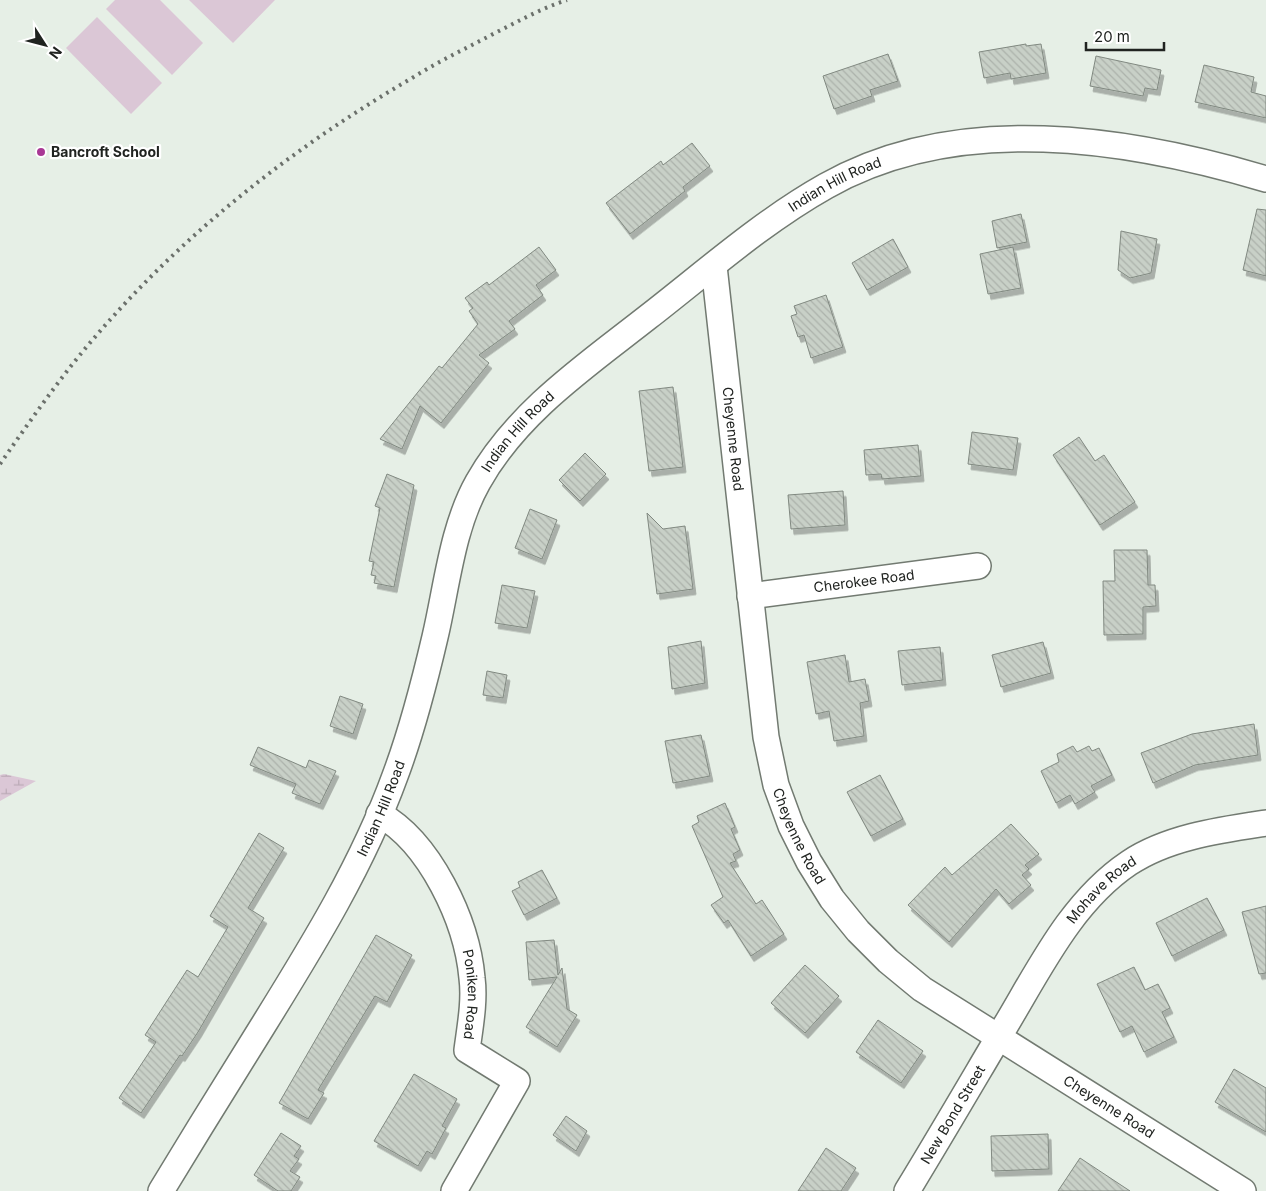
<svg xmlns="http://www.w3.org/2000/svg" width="1266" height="1191" font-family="Inter,sans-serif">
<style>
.wetland{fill:url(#wetland-marsh)}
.green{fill:#dbc7d6}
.building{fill:url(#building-back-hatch);stroke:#818981;filter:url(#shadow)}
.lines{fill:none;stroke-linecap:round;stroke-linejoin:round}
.minor-casing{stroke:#727a71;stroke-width:28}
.minor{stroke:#fff;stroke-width:25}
.rail{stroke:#6b706b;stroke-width:4;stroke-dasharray:2.5 5;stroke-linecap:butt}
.poi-dot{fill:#a93895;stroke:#fff;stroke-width:2}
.labels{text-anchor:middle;stroke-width:4.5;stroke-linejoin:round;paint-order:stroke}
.poi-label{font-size:14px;font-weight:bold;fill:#202320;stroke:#fff;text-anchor:start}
.street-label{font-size:14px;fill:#202320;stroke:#fff}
</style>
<defs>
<pattern id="wetland-marsh" width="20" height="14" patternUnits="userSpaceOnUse" patternTransform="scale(1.25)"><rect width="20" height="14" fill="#dbc7d6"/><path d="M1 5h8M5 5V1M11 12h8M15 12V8" fill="none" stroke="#bcabb7"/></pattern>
<pattern id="building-back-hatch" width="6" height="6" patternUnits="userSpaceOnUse" patternTransform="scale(1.25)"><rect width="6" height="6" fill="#c8d0c7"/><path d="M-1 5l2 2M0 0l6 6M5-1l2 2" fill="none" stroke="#acb2ab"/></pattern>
<filter id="shadow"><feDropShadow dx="3" dy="5.5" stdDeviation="0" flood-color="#0004"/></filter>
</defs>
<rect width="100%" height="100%" fill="#e6efe6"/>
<path class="wetland" d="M4,774L36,781L0,801V775Z"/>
<g class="green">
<path d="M115,0H160L203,43L172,75L106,9Z"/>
<path d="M189,0H275L233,43Z"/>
<path d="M97,17L162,83L131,114L66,48Z"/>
</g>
<g class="building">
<path d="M1026,44V46L1041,44L1046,73L1011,79L1010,73L984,78L979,52Z"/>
<path d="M888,54L898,81L870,90L872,96L834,109L823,76Z"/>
<path d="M1096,56L1161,70L1157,90L1145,88L1143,96L1090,86Z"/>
<path d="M1204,65L1254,77L1251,92L1266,96V118L1195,102Z"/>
<path d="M692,143L710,166L683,187L685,191L630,234L606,203L661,161L663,165Z"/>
<path d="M1257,209L1266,210V276L1243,270Z"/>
<path d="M1021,214L1027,242L997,248L992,221Z"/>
<path d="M1121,231L1157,239L1151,273L1130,278L1118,270Z"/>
<path d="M893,239L908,267L867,290L852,263Z"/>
<path d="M539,247L556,270L536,285L543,295L509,321L515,329L479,355L489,363L441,423L420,406L402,449L380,439L439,366L442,368L478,324L469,311L473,308L465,298L487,282L489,285Z"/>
<path d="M1013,247L1021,288L988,294L980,254Z"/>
<path d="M826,295L843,347L811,358L804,335L798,337L791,316L797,314L794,306Z"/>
<path d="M673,387L683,467L649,471L639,391Z"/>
<path d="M972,432L1018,438L1013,470L968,464Z"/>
<path d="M1079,437L1095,461L1104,455L1135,502L1100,525L1053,455Z"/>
<path d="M918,445L921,476L882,479L881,474L866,475L864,450Z"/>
<path d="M585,453L606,474L580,501L559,480Z"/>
<path d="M387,474L414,485L394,587L374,583L376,576L371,575L374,562L369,561L380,508L375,506Z"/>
<path d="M843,491L845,525L791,529L788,495Z"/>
<path d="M530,509L557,520L542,559L515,548Z"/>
<path d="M647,513L663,529L685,526L693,589L657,594Z"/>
<path d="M1114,550H1147L1148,585H1155L1156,606L1143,607V634L1104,635L1103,581H1115Z"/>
<path d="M502,585L535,591L527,628L495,623Z"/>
<path d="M701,641L705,683L672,689L668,647Z"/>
<path d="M1043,642L1051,673L1001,687L992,655Z"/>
<path d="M940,647L943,680L902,685L898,651Z"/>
<path d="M845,655L849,682L865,679L869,701L860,703L864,736L834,741L829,711L816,714L807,662Z"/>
<path d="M487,671L507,675L503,698L483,695Z"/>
<path d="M340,696L363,704L353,734L330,726Z"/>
<path d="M1254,724L1258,755L1195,765L1153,783L1141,753L1192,734Z"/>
<path d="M701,735L710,776L673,783L665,741Z"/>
<path d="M1073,746L1077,752L1089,746L1092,751L1099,748L1112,775L1091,786L1095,792L1075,804L1070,795L1056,803L1041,771L1059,762L1057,754Z"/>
<path d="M258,747L306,768L309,760L336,771L320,804L292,793L296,784L250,765Z"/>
<path d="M880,775L903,819L871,836L847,792Z"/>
<path d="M725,803L735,827L731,829L740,850L733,854L736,861L730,863L756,904L762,900L784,934L751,956L728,920L724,923L711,905L723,897L692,826L699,822L697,816Z"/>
<path d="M1011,824L1039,854L1025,865L1029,869L1022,875L1031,885L1009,904L996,889L949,942L908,905L945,867L952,875Z"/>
<path d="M259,833L284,848L248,908L264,918L198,1032L182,1056L180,1055L141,1113L119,1098L156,1042L145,1035L187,970L198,977L228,927L210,916Z"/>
<path d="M542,870L557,898L524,915L512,891L520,887L518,882Z"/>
<path d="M1207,898L1224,930L1172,956L1156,923Z"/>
<path d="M1266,906V973L1259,974L1242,912Z"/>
<path d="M376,935L412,955L387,1002L375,996L318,1090L324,1093L308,1119L279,1103Z"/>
<path d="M554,940L558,975L562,968L567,1009L577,1015L557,1047L526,1027L557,977L529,980L526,942Z"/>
<path d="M805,965L839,996L805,1033L771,1003Z"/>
<path d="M1134,967L1145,990L1158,984L1170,1008L1162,1012L1174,1037L1144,1052L1132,1026L1120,1032L1097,984Z"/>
<path d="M878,1020L923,1051L901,1083L856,1052Z"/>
<path d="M1234,1069L1266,1088V1132L1215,1102Z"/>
<path d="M414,1074L457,1099L442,1126L446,1128L432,1154L427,1151L418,1166L374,1141Z"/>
<path d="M566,1116L587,1131L576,1151L553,1135Z"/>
<path d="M281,1133L301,1146L294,1156L299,1159L290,1171L300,1177L291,1191H278L254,1175Z"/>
<path d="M1048,1134L1049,1169L992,1171L991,1136Z"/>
<path d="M826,1148L856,1168L841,1191H798Z"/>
<path d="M1080,1158L1130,1191H1058Z"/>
</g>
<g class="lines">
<defs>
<g id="minor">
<path id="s1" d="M714,266L766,737L776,785L791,826L809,862L832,899L858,931L888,961L922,989L1243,1191"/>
<path id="s2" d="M750,596L978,566"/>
<path id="s3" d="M379,814C430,842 467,921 472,978C475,1001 470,1027 467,1050L517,1081L454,1191"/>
<path id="s4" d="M161,1191C195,1135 229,1080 264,1024C313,945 363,864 395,776C412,731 424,684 435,637C447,586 452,528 478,482C517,412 587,365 648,317C706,272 762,222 826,186C958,111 1128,138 1266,179"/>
<path id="s5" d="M907,1191C940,1137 972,1082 1004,1028C1039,970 1071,902 1129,863C1168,837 1220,830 1266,823"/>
</g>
</defs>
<use href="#minor" class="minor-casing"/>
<use href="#minor" class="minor"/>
<path class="rail" d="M0,464C23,431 46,398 71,366C165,248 282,154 412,78C439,61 467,48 495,33C519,21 542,8 567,0"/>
</g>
<circle class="poi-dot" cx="41" cy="152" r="5"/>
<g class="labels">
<g class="poi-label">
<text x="51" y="157">Bancroft School</text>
</g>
<g class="street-label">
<text dy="5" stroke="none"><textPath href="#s4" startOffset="1252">Indian Hill Road</textPath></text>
<text dy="5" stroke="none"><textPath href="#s4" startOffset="848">Indian Hill Road</textPath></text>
<text dy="5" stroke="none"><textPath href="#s1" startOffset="174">Cheyenne Road</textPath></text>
<text dy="5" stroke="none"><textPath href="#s2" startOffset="115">Cherokee Road</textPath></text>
<text dy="5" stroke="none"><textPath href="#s4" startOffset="442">Indian Hill Road</textPath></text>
<text dy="5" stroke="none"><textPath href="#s1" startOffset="579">Cheyenne Road</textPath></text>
<text dy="5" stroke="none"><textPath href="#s5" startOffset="360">Mohave Road</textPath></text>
<text dy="5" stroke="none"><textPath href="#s3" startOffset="211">Poniken Road</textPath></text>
<text dy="5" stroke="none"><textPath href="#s1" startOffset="999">Cheyenne Road</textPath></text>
<text dy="5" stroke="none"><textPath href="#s5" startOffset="89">New Bond Street</textPath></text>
</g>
</g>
<g transform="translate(45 45) rotate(126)" stroke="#ffffff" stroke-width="4" paint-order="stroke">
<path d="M0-4L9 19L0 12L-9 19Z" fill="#202320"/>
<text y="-8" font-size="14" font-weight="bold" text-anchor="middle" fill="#202320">N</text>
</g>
<path d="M1086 42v8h78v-8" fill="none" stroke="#202320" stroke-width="2.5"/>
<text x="1094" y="42" font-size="15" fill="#202320" stroke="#ffffff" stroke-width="4" paint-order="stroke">20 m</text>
</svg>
